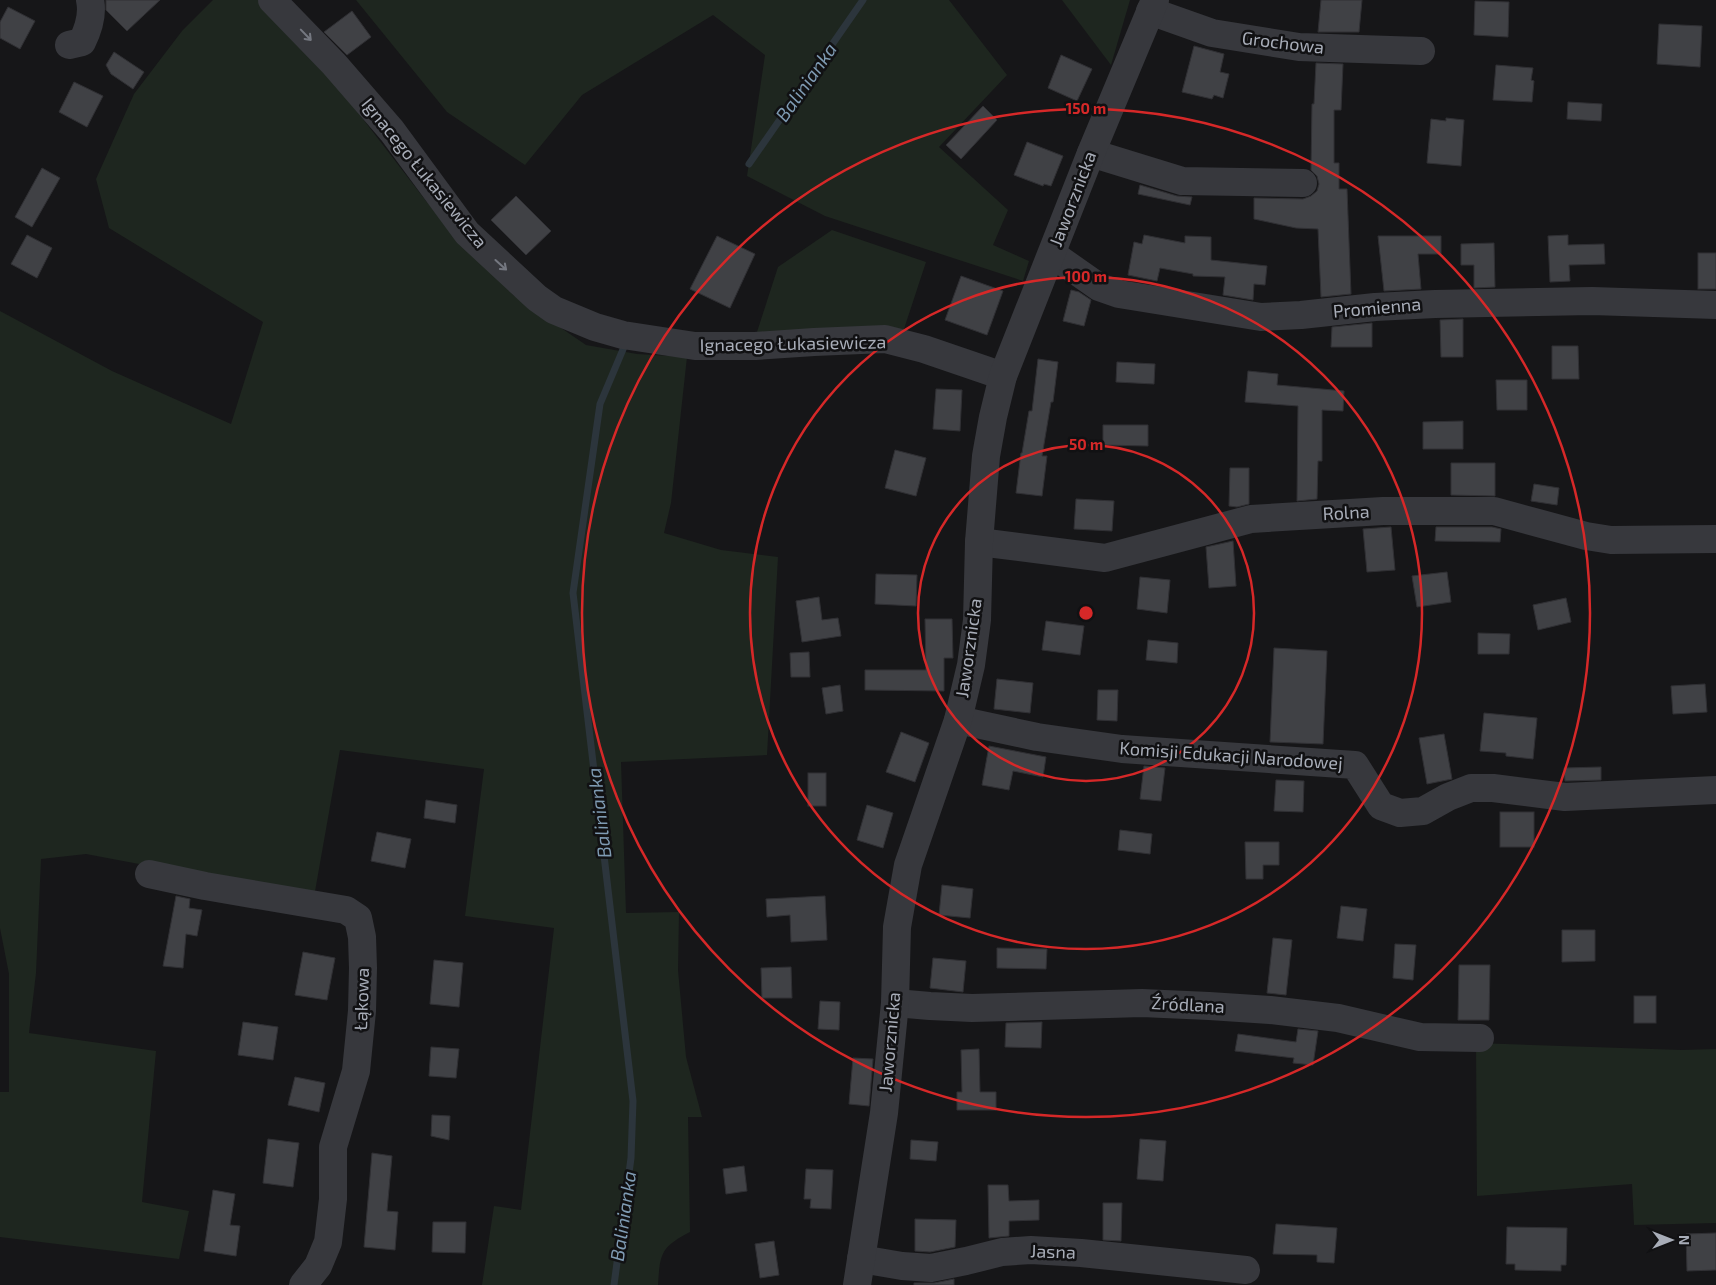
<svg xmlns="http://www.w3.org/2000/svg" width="1716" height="1285" font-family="'Exo 2',sans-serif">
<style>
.green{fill:#1e261f}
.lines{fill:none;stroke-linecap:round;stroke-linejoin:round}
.stream{stroke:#2c353c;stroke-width:7}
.building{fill:#404145;stroke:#303034}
.minor{stroke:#37383d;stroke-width:28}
.tertiary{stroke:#37383d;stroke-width:28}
.oneway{stroke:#757881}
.ring{fill:none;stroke:#d62828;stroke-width:2.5}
.labels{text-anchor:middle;stroke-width:5;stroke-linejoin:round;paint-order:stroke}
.street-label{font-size:18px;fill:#a8adb8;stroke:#111113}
.water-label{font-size:19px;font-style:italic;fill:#7f9bb3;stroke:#111113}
.centre{fill:#d62828;stroke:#111113;stroke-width:2.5}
.ring-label{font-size:15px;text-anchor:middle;font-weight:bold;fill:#d62828;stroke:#111113;stroke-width:5;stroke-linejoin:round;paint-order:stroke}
</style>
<rect width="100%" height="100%" fill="#161618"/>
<g class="green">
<path d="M213,0H264L326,71L426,201L513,295L586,345L637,354L687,357L671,503L664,533L721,550L778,557L767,755L621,762L626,913L679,912L678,970L686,1057L702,1117H688L690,1232C661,1247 660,1253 658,1285H482L494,1206L521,1210L554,928L465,916L484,769L340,750L314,897L86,854L41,859L36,973L29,1033L156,1051L142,1202L189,1211L179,1259L0,1237V1092H9V974L0,928V311L112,371L231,424L263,322L109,228L96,179L134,94L182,31Z"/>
<path d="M356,0H949L1007,75L939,147L1008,210L993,245L1029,261L1023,281L825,216L747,176L765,55L713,15L582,95L525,165L447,112Z"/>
<path d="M1062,0H1130L1111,65Z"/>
<path d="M832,230L926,262L904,329L757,332L778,267Z"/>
<path d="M1476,1043L1682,1050L1716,1049V1223L1634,1225L1632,1184L1477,1196Z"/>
</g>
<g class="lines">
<g class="stream">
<path d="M749,164L863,0"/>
<path d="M614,1285L631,1158L633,1101L573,593L600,404L624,347"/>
</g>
</g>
<g class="building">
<path d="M106,0H160L127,31L106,10Z"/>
<path d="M1321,0H1362L1359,32H1318Z"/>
<path d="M1475,1L1509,2L1508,37L1474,35Z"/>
<path d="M8,7L35,21L20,49L0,38V22Z"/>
<path d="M352,11L371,37L347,55L324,32Z"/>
<path d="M1659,24L1702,26L1700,67L1657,64Z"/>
<path d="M1194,46L1224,54L1220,72L1229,74L1223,98L1214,95L1212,99L1182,92Z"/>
<path d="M114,52L144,72L133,89L111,74L106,65Z"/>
<path d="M1061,55L1092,69L1077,101L1048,88Z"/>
<path d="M1316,63L1343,64L1341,110H1334V163H1339V189H1347L1351,294L1321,297L1318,229L1296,228L1254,219V198L1303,199L1311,196L1317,191L1319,184L1317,176L1311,170L1312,104H1314Z"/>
<path d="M1496,65L1533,68L1531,80L1534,81L1532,102L1493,100Z"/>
<path d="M74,82L103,96L87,127L59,112Z"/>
<path d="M1568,102L1602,104L1601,121L1567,119Z"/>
<path d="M983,106L997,120L961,159L946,145Z"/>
<path d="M1446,118L1464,120L1461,166L1427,163L1431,119L1446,121Z"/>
<path d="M1027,142L1063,156L1051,186L1044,184L1043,186L1014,175Z"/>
<path d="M42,168L60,178L32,227L15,217Z"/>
<path d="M1140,185L1177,196L1192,197L1190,205L1138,194Z"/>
<path d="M516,196L551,231L526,255L491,220Z"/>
<path d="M27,235L52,248L37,278L11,264Z"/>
<path d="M1144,235L1185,243V236L1211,237V260L1267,266L1265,285L1254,284L1253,300L1223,295L1225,277L1193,276V274L1160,268L1157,281L1128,275L1134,242L1142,244Z"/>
<path d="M1568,235V245L1604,244L1605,264L1569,265L1570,281L1550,282L1548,236Z"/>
<path d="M717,236L755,254L730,308L690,289Z"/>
<path d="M1378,236H1441V254H1418L1421,289L1384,291Z"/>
<path d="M1494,243L1495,287L1474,288V265H1461V244Z"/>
<rect x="1698" y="253" width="18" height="36"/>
<path d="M961,276L1003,291L987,335L945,320Z"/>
<path d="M1071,290L1079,292L1091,300L1084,326L1063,321Z"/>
<path d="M1463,319V357H1441L1440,320Z"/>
<path d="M1372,323V347H1331L1332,327Z"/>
<path d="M1552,346H1578L1579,379H1552Z"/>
<path d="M1038,359L1058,362L1053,402H1051L1042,456H1047L1042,496L1016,493L1021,453H1022L1029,411H1032Z"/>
<path d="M1117,362L1155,364L1154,384L1116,382Z"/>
<path d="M1248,371L1278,374L1277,385L1344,391L1343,411L1322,410V461H1318L1317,499L1297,501L1298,406L1245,402Z"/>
<path d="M1496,380H1527V410H1497Z"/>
<path d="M936,389L962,390L960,431L933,429Z"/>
<path d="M1463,421V449H1423V422Z"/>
<path d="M1103,425H1148V446L1103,445Z"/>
<path d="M895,450L926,458L916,496L885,488Z"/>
<path d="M1451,463H1495V496L1451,495Z"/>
<path d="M1230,468H1249V504L1237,507L1229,506Z"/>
<path d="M1534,484L1559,488L1557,505L1531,501Z"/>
<path d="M1076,499L1114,501L1112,531L1074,529Z"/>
<path d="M1391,527L1395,570L1367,572L1363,529Z"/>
<path d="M1436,527H1492L1501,529L1500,542L1435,541Z"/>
<path d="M1233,541L1236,586L1209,588L1206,547Z"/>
<path d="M1447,572L1451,602L1417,607L1412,576Z"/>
<path d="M876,574L917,575L916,606L875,604Z"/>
<path d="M1140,577L1170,580L1167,613L1137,609Z"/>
<path d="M819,597L822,620L838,618L841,636L802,642L796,601Z"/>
<path d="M1566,598L1571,622L1538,630L1533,605Z"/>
<path d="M925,619H952L953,658H944V691L865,690V670H926Z"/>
<path d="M1046,621L1084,626L1080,655L1042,650Z"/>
<path d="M1478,633L1510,634L1509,654H1478Z"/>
<path d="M1148,640L1178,643L1177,663L1146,660Z"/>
<path d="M1274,648L1327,651L1323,744L1270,742Z"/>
<path d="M809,652L810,677H791L790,653Z"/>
<path d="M997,679L1033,683L1030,713L994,709Z"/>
<path d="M1705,684L1707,712L1673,714L1671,686Z"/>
<path d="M840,685L843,711L826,714L822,688Z"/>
<path d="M1098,690H1118L1117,721L1097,720Z"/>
<path d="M1484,713L1537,718L1533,759L1506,756V753L1480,751Z"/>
<path d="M901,732L929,743L915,782L886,772Z"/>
<path d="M1444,734L1452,779L1427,784L1419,738Z"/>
<path d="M989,746L1046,757L1043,777L1013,771L1009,790L982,785Z"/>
<path d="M1144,766L1165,768L1161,801L1140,799Z"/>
<path d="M1601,767V780L1565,781L1564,768Z"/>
<rect x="808" y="773" width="18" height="33"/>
<path d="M1276,780L1304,781L1303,812L1274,811Z"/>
<path d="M426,800L457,805L455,823L424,818Z"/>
<path d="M867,805L893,813L883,848L857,840Z"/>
<rect x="1500" y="812" width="34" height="35"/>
<path d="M1120,830L1152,834L1150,854L1118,850Z"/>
<path d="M377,832L411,839L405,868L371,861Z"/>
<path d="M1245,842H1279V865H1263V879H1246Z"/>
<path d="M942,885L973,889L970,918L939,915Z"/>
<path d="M176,896L190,899L189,908L202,910L197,936L186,934L183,968L163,966Z"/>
<path d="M825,896L827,940L791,942L790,915L767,917L766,899Z"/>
<path d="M1341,906L1367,909L1363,941L1337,938Z"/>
<path d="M1562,930H1595V961L1562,962Z"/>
<path d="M1273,938L1292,940L1286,995L1267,993Z"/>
<path d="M1395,944L1416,945L1413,980L1393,978Z"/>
<path d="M997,948L1047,949L1046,969L997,968Z"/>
<path d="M303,952L335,958L327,1000L295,995Z"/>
<path d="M933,958L966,961L963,992L930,988Z"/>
<path d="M434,960L463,963L459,1007L430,1004Z"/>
<path d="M1459,965H1490L1489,1020H1458Z"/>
<path d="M791,967L792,998H762L761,968Z"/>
<rect x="1634" y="996" width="22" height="27"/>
<path d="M820,1001L840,1002L839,1030L818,1029Z"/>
<path d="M243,1022L278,1027L273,1060L238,1055Z"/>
<path d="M1042,1022L1041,1048L1005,1047L1006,1023Z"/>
<path d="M1298,1029L1318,1031L1313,1065L1293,1063L1294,1058L1235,1051L1238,1034L1296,1042Z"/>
<path d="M431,1047L459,1049L456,1078L429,1076Z"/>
<path d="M979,1049L980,1092H996V1110H957V1092H962L961,1050Z"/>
<path d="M853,1058L873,1059L869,1106L849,1104Z"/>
<path d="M295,1077L325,1083L319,1112L288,1105Z"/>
<path d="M432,1115L450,1116L449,1140L431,1136Z"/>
<path d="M268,1139L299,1143L293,1187L263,1183Z"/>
<path d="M1140,1139L1166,1141L1163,1181L1137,1179Z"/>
<path d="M911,1140L938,1142L936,1161L910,1159Z"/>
<path d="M372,1153L392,1156L387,1211L398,1212L395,1250L364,1247Z"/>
<path d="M744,1166L747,1191L726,1194L723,1169Z"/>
<path d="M806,1169L833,1170L831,1209L810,1208L811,1199H804Z"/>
<path d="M988,1185H1008L1009,1201L1039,1200V1220L1009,1221V1236L989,1238Z"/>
<path d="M213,1190L235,1194L230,1225L240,1226L236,1256L204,1251Z"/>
<path d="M1103,1203H1122L1121,1241L1103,1240Z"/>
<path d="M915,1219L956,1220L955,1247L930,1252L915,1251Z"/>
<path d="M433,1222H466L465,1253L432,1252Z"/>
<path d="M1276,1224L1337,1228L1334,1263L1317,1262V1255L1273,1254Z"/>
<path d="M1507,1227L1567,1228L1566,1265H1561V1271L1515,1270V1264H1506Z"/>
<path d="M1716,1233V1270L1687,1271L1686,1234Z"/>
<path d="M774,1241L779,1275L760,1278L755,1244Z"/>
<path d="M954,1279V1285H914V1283H934Z"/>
</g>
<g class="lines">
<g class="minor">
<path d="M272,0L334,64L392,131L467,233L537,298L554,310L595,327L623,335L695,346H755L814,342L885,339L924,349L1003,376"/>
<path d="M1150,11L1212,33L1299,47L1421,51"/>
<path d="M69,45L82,42C88,30 93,14 90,0"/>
<path d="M1091,153L1182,181L1303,183"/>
<path d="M1052,254L1099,287L1119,294L1261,317L1301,315L1375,307L1435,304L1592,301L1716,305"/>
<path d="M979,542L1105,558L1251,519L1383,511H1494L1586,536L1611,540L1716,539"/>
<path d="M958,720L1037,737L1122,749L1355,765L1381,806L1400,813L1423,811L1448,797L1471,788H1493L1565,797L1716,790"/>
<path d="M149,874L205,886L346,910L358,918L362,937L363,968L362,1011L356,1071L333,1147V1199L328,1242L318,1266L303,1285"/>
<path d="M895,1003L930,1006L972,1008L1142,1003L1209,1006L1270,1010L1338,1018L1420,1037L1480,1038"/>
<path d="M861,1259L902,1266L931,1268L966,1261L1002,1252L1031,1250L1081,1253L1246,1270"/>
</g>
<path class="tertiary" d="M857,1285L884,1113L895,1003L897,927L908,865L958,720L971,665L977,620L979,542L986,456L993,417L1003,376L1091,153L1155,0"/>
</g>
<defs><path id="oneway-shaft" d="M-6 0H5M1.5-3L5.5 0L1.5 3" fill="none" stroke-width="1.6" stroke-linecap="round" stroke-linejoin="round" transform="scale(1.25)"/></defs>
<g class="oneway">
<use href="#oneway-shaft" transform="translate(306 35) rotate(46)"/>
<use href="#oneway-shaft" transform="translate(501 265) rotate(42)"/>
</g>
<g class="ring">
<circle cx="1086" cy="613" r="168"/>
<circle cx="1086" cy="613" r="336"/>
<circle cx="1086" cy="613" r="504"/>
</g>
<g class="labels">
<g class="street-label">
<text transform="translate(1283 43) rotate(7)" y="6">Grochowa</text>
<text transform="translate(424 173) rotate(51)" y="6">Ignacego Łukasiewicza</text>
<text transform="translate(1073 199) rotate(-69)" y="6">Jaworznicka</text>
<text transform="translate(1377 308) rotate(-5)" y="6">Promienna</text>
<text transform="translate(793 344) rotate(-1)" y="6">Ignacego Łukasiewicza</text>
<text transform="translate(1346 513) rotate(-3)" y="6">Rolna</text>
<text transform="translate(969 648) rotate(-82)" y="6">Jaworznicka</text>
<text transform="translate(1231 756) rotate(4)" y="6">Komisji Edukacji Narodowej</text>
<text transform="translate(362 999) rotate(-88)" y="6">Łąkowa</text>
<text transform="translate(1188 1005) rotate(3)" y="6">Źródlana</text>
<text transform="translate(890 1042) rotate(-85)" y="6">Jaworznicka</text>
<text transform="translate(1053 1252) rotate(2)" y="6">Jasna</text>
</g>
<g class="water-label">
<text transform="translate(806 82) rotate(-55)" y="7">Balinianka</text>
<text transform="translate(599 813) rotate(-97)" y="7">Balinianka</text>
<text transform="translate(623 1216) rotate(-82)" y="7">Balinianka</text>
</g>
</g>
<circle cx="1086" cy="613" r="8" class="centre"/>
<g class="ring-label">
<text x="1086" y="114">150 m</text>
<text x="1086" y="282">100 m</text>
<text x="1086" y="450">50 m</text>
</g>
<g transform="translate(1671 1240) rotate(90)" stroke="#111113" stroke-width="4" paint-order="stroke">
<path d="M0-4L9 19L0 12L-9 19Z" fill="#a8adb8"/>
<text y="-8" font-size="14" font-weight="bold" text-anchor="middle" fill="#a8adb8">N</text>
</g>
</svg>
